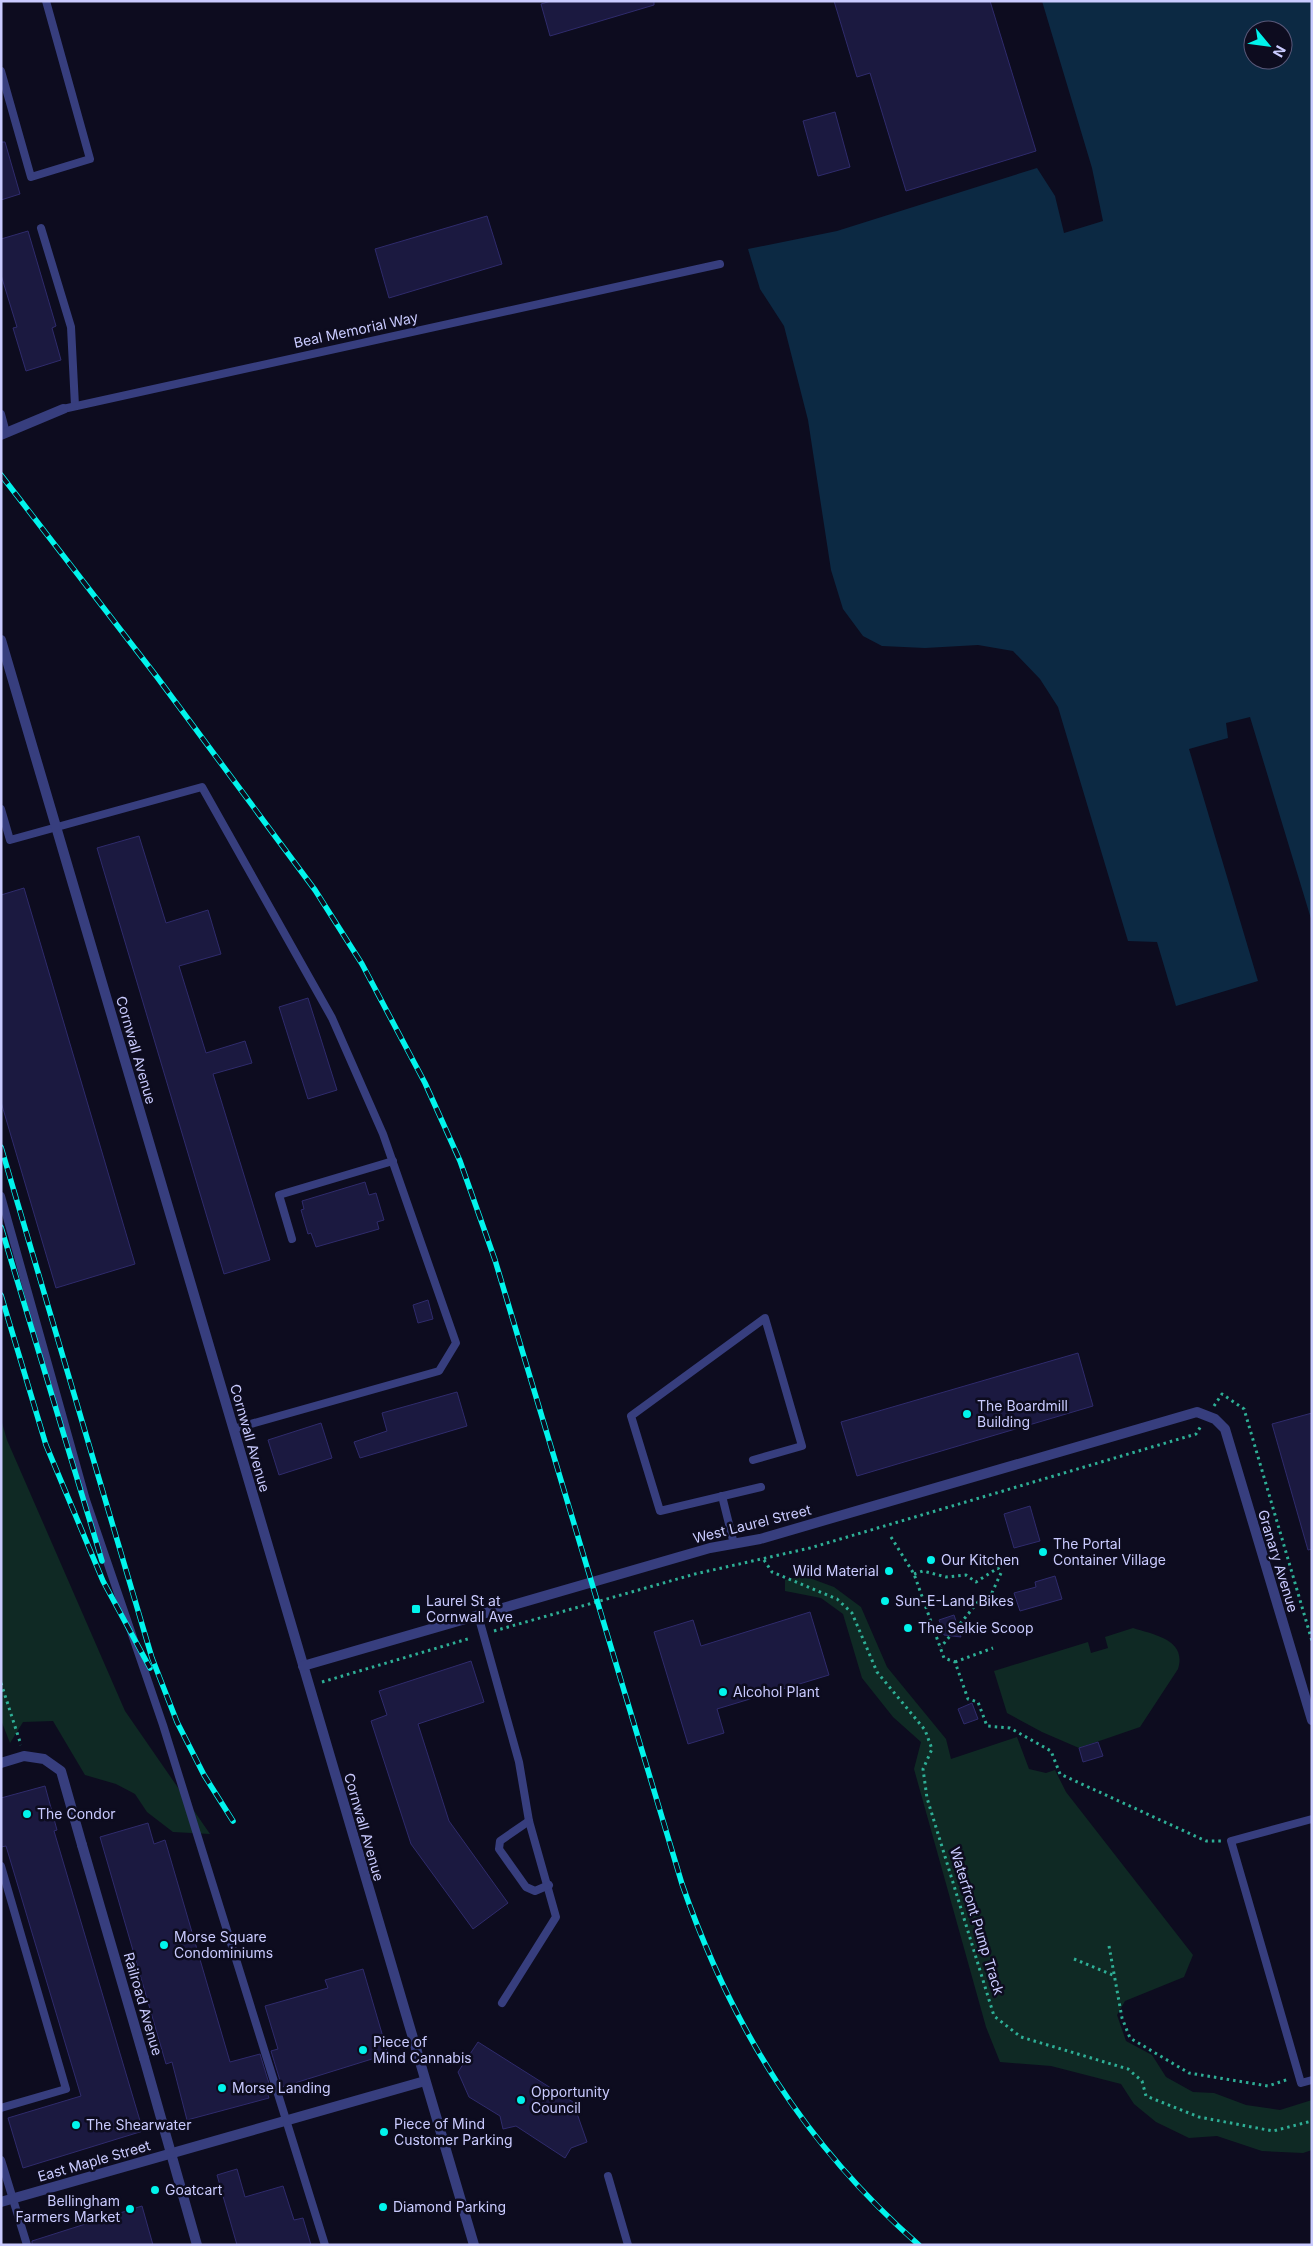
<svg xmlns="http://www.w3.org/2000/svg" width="1313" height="2246" font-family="Inter,sans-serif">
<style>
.green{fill:#0f2924}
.water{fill:#0c2943;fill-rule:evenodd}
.building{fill:#1b1940;stroke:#2f2b6c}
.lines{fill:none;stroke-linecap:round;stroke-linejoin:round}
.path{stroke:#2eaf96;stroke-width:3;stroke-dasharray:2.5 4;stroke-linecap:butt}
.service{stroke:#373e7e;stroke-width:8}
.pedestrian{stroke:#373e7e;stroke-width:10}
.minor{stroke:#373e7e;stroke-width:10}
.tertiary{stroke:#373e7e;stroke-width:10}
.rail-casing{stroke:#01f4ec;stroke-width:5.5}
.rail{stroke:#0d0c1f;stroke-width:4;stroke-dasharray:11;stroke-linecap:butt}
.poi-dot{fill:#01f4ec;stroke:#0d0c1f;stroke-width:2}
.labels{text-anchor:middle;stroke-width:5;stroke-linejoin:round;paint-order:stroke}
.street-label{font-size:14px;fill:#cacbff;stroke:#0d0c1f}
.poi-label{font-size:14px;fill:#cacbff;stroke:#0d0c1f;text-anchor:start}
</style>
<rect width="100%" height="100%" fill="#0d0c1f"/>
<g class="green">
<path d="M1,1419L7,1440L125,1711L210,1834L173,1832L147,1812L135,1794L116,1784L85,1775L53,1721L23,1722L10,1743L1,1720Z"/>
<path d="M804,1576L834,1587L861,1607L887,1667L946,1739L951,1759L1017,1737L1029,1769L1046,1773L1055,1770L1066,1792L1193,1955L1184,1977L1125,2001L1117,2015L1126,2041L1152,2055L1166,2077L1193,2092L1214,2093L1246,2105L1280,2110L1312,2100V2150L1303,2153L1262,2151L1217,2136L1189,2138L1156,2122L1134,2104L1121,2084L1051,2066L1000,2062L986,2027L914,1769L921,1742L893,1717L862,1678L843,1614L821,1598L785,1591V1580Z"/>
<path d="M1133,1628C1155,1635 1187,1640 1178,1669L1140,1727L1079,1748L1042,1732L1007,1713L994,1671L1088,1642L1091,1653L1108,1648L1105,1637Z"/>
</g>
<path class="water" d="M1042,1H1312V922L1250,717L1226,723L1228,738L1189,749L1258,981L1176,1006L1157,942L1128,941L1058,707L1040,679L1013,651L978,645L925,648L882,646L863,636L843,609L831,570L808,420L784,326L760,289L748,249L837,231L1037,168L1055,196L1064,233L1103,221L1092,168ZM1253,30H1283V60H1253Z"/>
<g class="building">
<path d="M551,1H654V5L550,36L541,4Z"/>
<path d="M834,1H990L1036,151L906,191L870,73L857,77Z"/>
<path d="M835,112L850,167L818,176L803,121Z"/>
<path d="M1,142H5L20,194L1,200Z"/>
<path d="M487,216L502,264L389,298L375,249Z"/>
<path d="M28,231L56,326L52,328L61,360L26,371L13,328L17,327L1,275V239Z"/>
<path d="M139,836L166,923L208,910L221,954L179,966L206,1053L245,1041L252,1063L213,1074L270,1260L224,1274L97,848Z"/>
<path d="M24,888L135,1264L56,1288L1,1102V895Z"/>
<path d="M308,998L337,1090L308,1099L279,1007Z"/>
<path d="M365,1182L369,1195L376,1193L384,1220L377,1222L379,1229L316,1247L311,1233L308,1234L301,1210L304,1209L302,1201Z"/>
<path d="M428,1300L433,1319L418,1323L413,1305Z"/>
<path d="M1078,1353L1093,1406L857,1476L841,1422Z"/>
<path d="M457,1392L467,1426L360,1458L354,1442L387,1431L382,1413Z"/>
<path d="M1312,1413V1549L1308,1550L1272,1424Z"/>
<path d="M321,1423L332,1458L279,1475L268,1440Z"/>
<path d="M1030,1506L1040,1541L1014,1548L1004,1514Z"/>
<path d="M1055,1576L1062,1599L1020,1611L1014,1593L1036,1587L1035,1582Z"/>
<path d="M810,1612L829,1675L717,1709L724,1733L688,1744L654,1632L693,1620L701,1646Z"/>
<path d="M954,1615L961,1637L944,1635L939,1620Z"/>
<path d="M471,1661L484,1702L418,1724L449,1821L508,1903L473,1929L411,1844L371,1721L387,1715L379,1691Z"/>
<path d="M972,1703L978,1719L964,1724L958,1709Z"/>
<path d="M1098,1742L1103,1756L1083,1762L1079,1748Z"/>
<path d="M45,1786L57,1830L54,1831L143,2131L23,2168L8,2118L81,2096L6,1846L1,1847V1798Z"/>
<path d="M148,1823L154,1844L165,1840L230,2062L260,2054L271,2090L267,2091L269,2098L187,2120L172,2062L166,2064L100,1837Z"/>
<path d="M363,1969L388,2054L282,2087L271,2051L278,2049L265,2006L328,1988L325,1980Z"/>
<path d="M478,2042L573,2102L587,2142L571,2148L565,2158L516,2126L503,2129L500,2116L469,2097L458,2072Z"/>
<path d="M237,2169L245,2197L283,2186L294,2220L303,2218L311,2245H237L217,2175Z"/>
<path d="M142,2206L153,2245H32V2241Z"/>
</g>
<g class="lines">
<g class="path">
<path d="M1214,1406L1222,1394L1244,1409L1312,1641"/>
<path d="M891,1537L914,1574L944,1658L955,1662L968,1699L978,1702L987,1726L1010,1728L1051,1751L1060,1774L1206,1841H1221"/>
<path d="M764,1560L772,1572L837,1599L852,1613L877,1672L925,1730L932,1749L923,1769L927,1798L994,2016L1021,2037L1128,2069L1142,2081L1146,2096L1199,2117L1273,2131L1312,2121"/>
<path d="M914,1574L923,1571L946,1577L966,1575L976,1582L998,1568L1001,1573L990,1597L978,1602L941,1647"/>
<path d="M494,1631L695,1574L810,1548L1196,1434L1201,1426"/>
<path d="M955,1662L993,1648"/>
<path d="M322,1682L471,1638"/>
<path d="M1,1683L21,1745"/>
<path d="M1109,1946L1122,2018L1130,2038L1189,2073L1268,2086L1289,2079"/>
<path d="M1074,1959L1115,1976"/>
</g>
<g class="service">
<path d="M1,71L31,177L90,159L46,1"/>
<path d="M41,228L71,327L75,406"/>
<path d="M63,409L720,264"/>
<path d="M1,414L6,433"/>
<path d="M1,809L10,840L202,787L332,1018L383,1134L456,1343L439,1371L233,1429"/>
<path d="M1,1196L86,1500L163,1725L325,2245"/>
<path d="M292,1239L279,1195L393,1161"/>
<path d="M753,1460L802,1446L765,1318L631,1416L660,1511L761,1487"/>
<path d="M722,1496L734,1544"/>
<path d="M478,1615L519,1762L529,1821L556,1917L502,2003"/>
<path d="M1312,1819L1231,1841L1301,2083L1312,2080"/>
<path d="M529,1821L500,1841L499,1849L526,1887L535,1891L549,1885"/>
<path d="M1,1866L66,2089L1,2108"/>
<path d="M1,2160L27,2245"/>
<path d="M608,2176L628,2245"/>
</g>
<path class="pedestrian" d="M82,1845L144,2058"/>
<g class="minor">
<path d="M1,435L63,409"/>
<path d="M1,1763L24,1756L44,1759L61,1771L82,1845"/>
<path d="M144,2058L197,2245"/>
<path d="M1,2202L425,2081"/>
</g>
<g class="tertiary">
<path d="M1,640L474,2245"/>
<path d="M303,1666L710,1548L760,1539L1197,1412L1215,1419L1225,1429L1312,1720"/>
</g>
<defs>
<g id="rail">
<path d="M1,475L157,677L315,890L362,964L425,1083L460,1161L495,1260L682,1884C732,2028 804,2144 919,2245"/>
<path d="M1,1147L152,1658L177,1722L204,1775L233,1821"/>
<path d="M1,1227L102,1561"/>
<path d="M1,1295L46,1445L103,1581L150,1668"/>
</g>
</defs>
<use href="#rail" class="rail-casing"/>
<use href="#rail" class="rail"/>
</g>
<g class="poi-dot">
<circle cx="967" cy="1414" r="5"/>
<circle cx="1043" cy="1552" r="5"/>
<circle cx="931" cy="1560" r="5"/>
<circle cx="889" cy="1571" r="5"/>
<circle cx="885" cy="1601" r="5"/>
<rect x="411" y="1604" width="10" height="10" rx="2.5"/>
<circle cx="908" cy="1628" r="5"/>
<circle cx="723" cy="1692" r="5"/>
<circle cx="27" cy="1814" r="5"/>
<circle cx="164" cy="1945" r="5"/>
<circle cx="363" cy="2050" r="5"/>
<circle cx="222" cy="2088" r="5"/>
<circle cx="521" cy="2100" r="5"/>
<circle cx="76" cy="2125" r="5"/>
<circle cx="384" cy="2132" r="5"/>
<circle cx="155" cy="2190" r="5"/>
<circle cx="383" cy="2207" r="5"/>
<circle cx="130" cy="2209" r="5"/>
</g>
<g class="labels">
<g class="street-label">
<text transform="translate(356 330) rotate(-12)" y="5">Beal Memorial Way</text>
<text transform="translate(136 1050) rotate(74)" y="5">Cornwall Avenue</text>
<text transform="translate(250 1438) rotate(74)" y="5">Cornwall Avenue</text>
<text transform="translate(752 1524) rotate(-14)" y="5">West Laurel Street</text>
<text transform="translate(1278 1561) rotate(73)" y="5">Granary Avenue</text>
<text transform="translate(364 1827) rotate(74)" y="5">Cornwall Avenue</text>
<text transform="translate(977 1921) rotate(73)" y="5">Waterfront Pump Track</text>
<text transform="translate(143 2004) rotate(74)" y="5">Railroad Avenue</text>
<text transform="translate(94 2161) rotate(-16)" y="5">East Maple Street</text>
</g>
<g class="poi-label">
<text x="977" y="1411">The Boardmill<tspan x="977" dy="16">Building</tspan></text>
<text x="1053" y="1549">The Portal<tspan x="1053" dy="16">Container Village</tspan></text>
<text x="941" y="1565">Our Kitchen</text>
<text x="879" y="1576" text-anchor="end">Wild Material</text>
<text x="426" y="1606">Laurel St at<tspan x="426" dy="16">Cornwall Ave</tspan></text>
<text x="895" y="1606">Sun-E-Land Bikes</text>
<text x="918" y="1633">The Selkie Scoop</text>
<text x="733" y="1697">Alcohol Plant</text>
<text x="37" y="1819">The Condor</text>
<text x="174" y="1942">Morse Square<tspan x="174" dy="16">Condominiums</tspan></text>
<text x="373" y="2047">Piece of<tspan x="373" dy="16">Mind Cannabis</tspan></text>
<text x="232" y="2093">Morse Landing</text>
<text x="531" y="2097">Opportunity<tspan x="531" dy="16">Council</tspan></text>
<text x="394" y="2129">Piece of Mind<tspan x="394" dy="16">Customer Parking</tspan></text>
<text x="86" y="2130">The Shearwater</text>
<text x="165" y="2195">Goatcart</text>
<text x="120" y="2206" text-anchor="end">Bellingham<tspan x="120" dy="16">Farmers Market</tspan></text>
<text x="393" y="2212">Diamond Parking</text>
</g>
</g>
<rect width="1313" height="2246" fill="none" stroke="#cacbff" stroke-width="5"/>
<g transform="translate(1268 45) rotate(119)"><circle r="24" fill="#0d0c1f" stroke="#595879"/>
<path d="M0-4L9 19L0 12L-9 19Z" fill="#01f4ec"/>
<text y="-8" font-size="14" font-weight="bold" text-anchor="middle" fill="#cacbff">N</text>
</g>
</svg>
